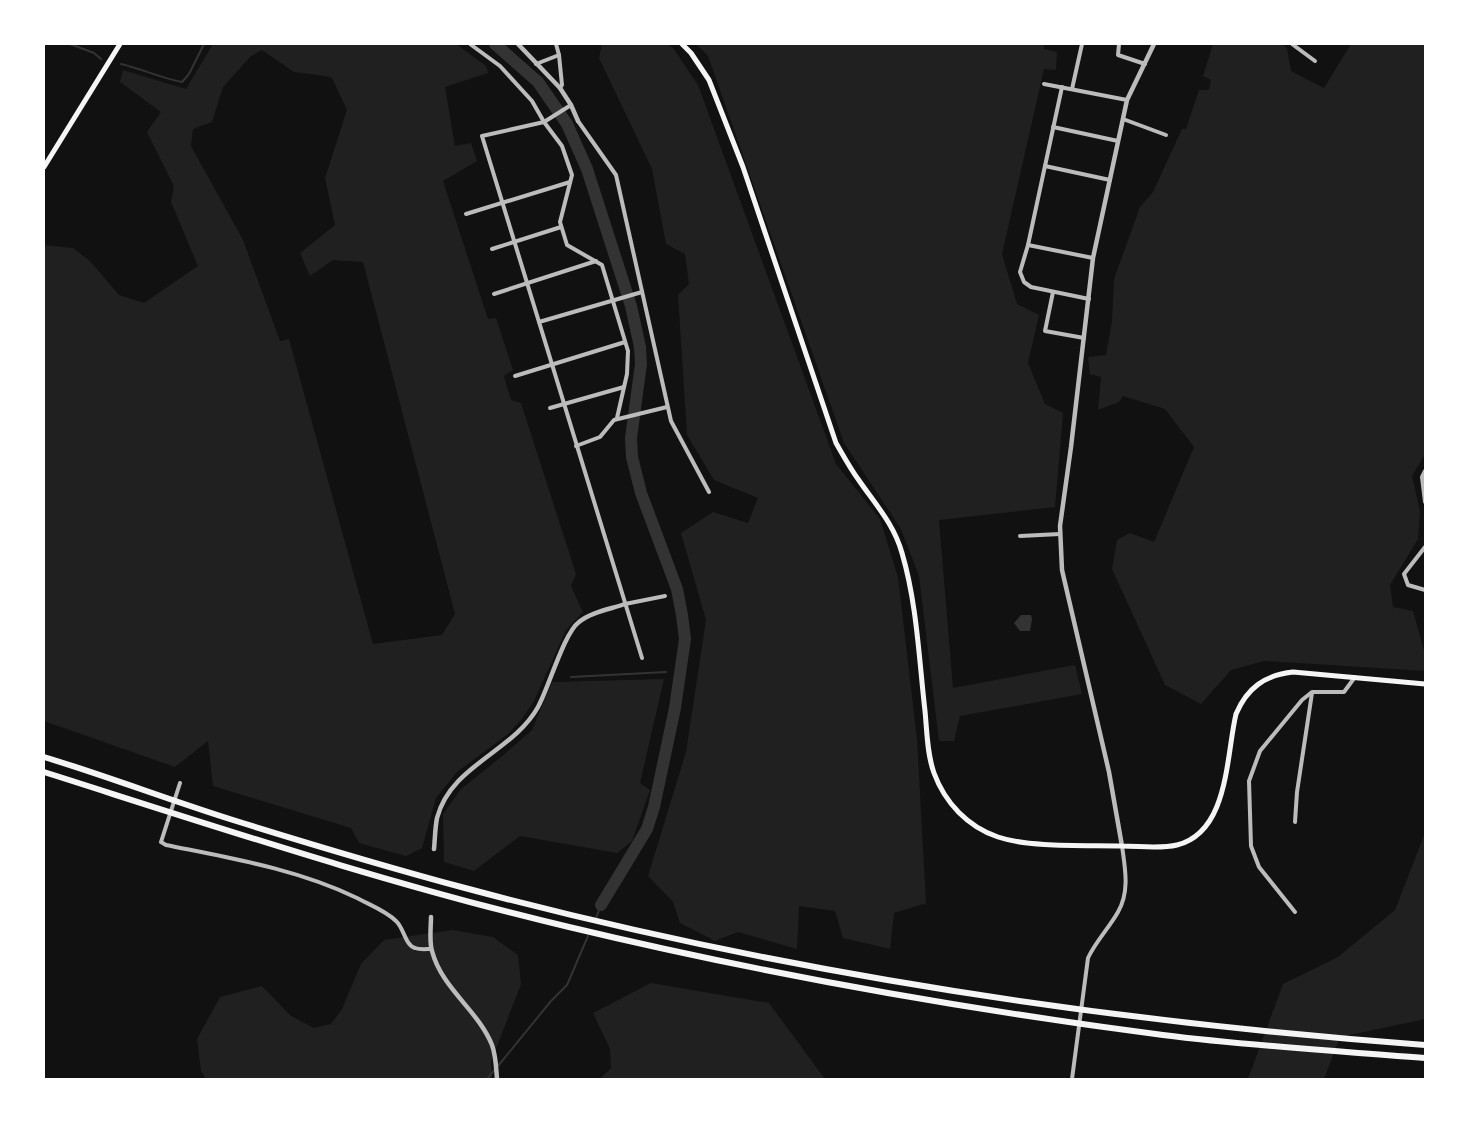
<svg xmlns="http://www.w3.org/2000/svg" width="1469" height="1123" font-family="'PT Sans Narrow',sans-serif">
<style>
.green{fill:#202020;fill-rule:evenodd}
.water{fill:#333}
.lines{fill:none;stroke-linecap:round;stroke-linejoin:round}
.stream{stroke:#333;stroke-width:2}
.river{stroke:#333;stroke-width:12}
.minor{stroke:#bcbcbc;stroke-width:4}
.tertiary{stroke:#bcbcbc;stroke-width:4.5}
.secondary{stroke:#f5f5f5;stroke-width:5}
.motorway{stroke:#f5f5f5;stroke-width:6}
</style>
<rect width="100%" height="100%" fill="#111"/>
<g class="green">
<path d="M213,44H456L486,66L488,73L445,87L455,146L471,143L477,161L443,181L488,319L496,318L513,370L504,376L511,400L521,403L576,574L571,586L583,612L566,630L534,701L521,720L508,734L457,772L436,798L422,848L406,856L359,843L351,828L213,786L208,741L175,767L44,721V245L73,248L90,261L119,295L144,303L198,266L171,202L174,186L147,132L161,112L120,82L123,70L186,89ZM262,50L294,72L325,76L332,78L347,110L325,178L335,225L300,253L310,276L333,260L363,262L455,614L442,635L373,644L289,339L280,341L243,240L191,146L193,129L212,122L223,87L251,56Z"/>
<path d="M602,44H667L673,48L698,85L836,464L880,519L898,577L917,739L926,903L894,913L890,949L843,938L835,911L799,906L797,949L738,932L715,941L680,923L673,902L648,876L686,752L706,620L681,533L713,512L748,523L758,498L714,480L687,435L678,295L689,284L685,254L666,244L652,169L599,58Z"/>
<path d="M696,44H1044V49L1057,52L1056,70L1044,69L1002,254L1017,304L1039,315L1028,363L1045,404L1063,413L1055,507L939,520L953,688L1075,665L1082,694L960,716L954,741H939L919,576L901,529L844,443L708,56Z"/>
<path d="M1213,44H1282L1287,48L1291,71L1324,88L1351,44H1425V454L1412,476L1420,511L1418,539L1390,585L1393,607L1413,611L1425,654V671L1264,661L1231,670L1201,704L1165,685L1112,569L1117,540L1130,533L1154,542L1194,447L1165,409L1123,396L1119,402L1098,410L1101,377L1090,374L1088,357L1106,355L1112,321L1114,279L1140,207L1153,192L1182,129H1186L1199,90H1209L1211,80L1203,76Z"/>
<path d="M664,679L640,783L650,790L632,841L617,853L520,836L474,871L444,862L443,814L461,789L501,757L532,730L552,682Z"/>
<path d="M1425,833V1019L1340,1037L1324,1079H1248L1283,984L1338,957L1395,910Z"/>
<path d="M452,930L493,937L518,955L521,984L491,1062L492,1079H206L201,1071L197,1039L220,997L262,986L291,1016L314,1028L331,1024L342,1009L361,964L384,940Z"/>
<path d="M651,983L769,1003L825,1079H600L611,1068L610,1049L593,1013Z"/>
</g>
<path class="water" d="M1021,615H1031L1032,619L1030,631H1020L1014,623Z"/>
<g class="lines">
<g class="stream">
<path d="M70,44L94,53L101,59"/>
<path d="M121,64C142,69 161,78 182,82L189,74L204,44"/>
<path d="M571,677L666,672"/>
<path d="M596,918L601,905"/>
<path d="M498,1066L551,1001L567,985L588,936"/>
<path d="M487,1079L495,1069"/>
</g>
<path class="river" d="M495,44L538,82L567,124L587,169L631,306L640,347L641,364L631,438L632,457L641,493L677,589L682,615L685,639L675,708L654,807L647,829L601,905"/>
<g class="minor">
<path d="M470,44L500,66L532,101L544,122L562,146L572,175L560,222L567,245L602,265L628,351L627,374L617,418"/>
<path d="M556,44L559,55L562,85L560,88"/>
<path d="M1119,44L1118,55L1145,64"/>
<path d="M1292,44L1315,61"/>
<path d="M536,64L559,55"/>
<path d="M1044,84L1127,100"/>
<path d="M1062,87L1028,245L1020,272L1024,282L1031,287L1089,299"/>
<path d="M1072,89L1082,44"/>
<path d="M571,105L544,122L482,136L642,658"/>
<path d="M1123,119L1166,135"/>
<path d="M578,121L616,175L671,421L709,492"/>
<path d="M1053,127L1118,141"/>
<path d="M1045,166L1110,180"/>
<path d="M466,214L570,182"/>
<path d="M1028,245L1093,258"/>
<path d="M492,249L561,227"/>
<path d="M1053,292L1045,331L1084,338"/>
<path d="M494,294L596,261"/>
<path d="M539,322L642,292"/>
<path d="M515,376L625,342"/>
<path d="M550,408L624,387"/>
<path d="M576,446L600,437L614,420L667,407"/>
<path d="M1425,471L1422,477L1425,502"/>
<path d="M1020,536L1060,534"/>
<path d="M1425,547L1404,574L1408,585L1425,590"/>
<path d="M625,604L665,596"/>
<path d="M180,783L161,842L166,845C230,858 297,869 357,898C370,905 386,911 396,921C404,928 405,945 415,948C420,950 426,949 431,949"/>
<path d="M1295,822L1297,792L1312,693"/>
<path d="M1295,912L1259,867L1251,846L1249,781L1260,751L1302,700L1312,692H1344L1355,677"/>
<path d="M1072,1079L1088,958C1096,941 1109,928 1118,912C1130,891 1125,868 1122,846"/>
</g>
<g class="tertiary">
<path d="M518,44L560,88L571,105L578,121"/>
<path d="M1122,846L1109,772L1062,570L1060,526L1071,447L1093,258L1127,100L1154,44"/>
<path d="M434,849C435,839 435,828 437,818C451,765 513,752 538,707C549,687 564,633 579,622C591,612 611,609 625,604"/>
<path d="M431,917C431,927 429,941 432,951C442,989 478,1010 492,1045C496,1056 496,1067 497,1079"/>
</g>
<g class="secondary">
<path d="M682,44L691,53L709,80L743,167L836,443C843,455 850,468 858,479C875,504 894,524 902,553C917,604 919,659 925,711C927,731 927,754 934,773C945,803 968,827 998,837C1031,848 1087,845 1122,846C1140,846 1160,849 1177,845C1229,832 1226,756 1236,714C1247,688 1265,675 1293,672L1425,684"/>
<path d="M44,167L120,44"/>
</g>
<g class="motorway">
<path d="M44,757C107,776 169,800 233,820C310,844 387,867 465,888C779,972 1101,1021 1425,1045"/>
<path d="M44,772C217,827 391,885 569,927C765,974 963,1009 1163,1035C1250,1046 1338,1051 1425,1058"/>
</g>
</g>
<rect width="1469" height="1123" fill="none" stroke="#ffffff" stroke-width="90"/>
</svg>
